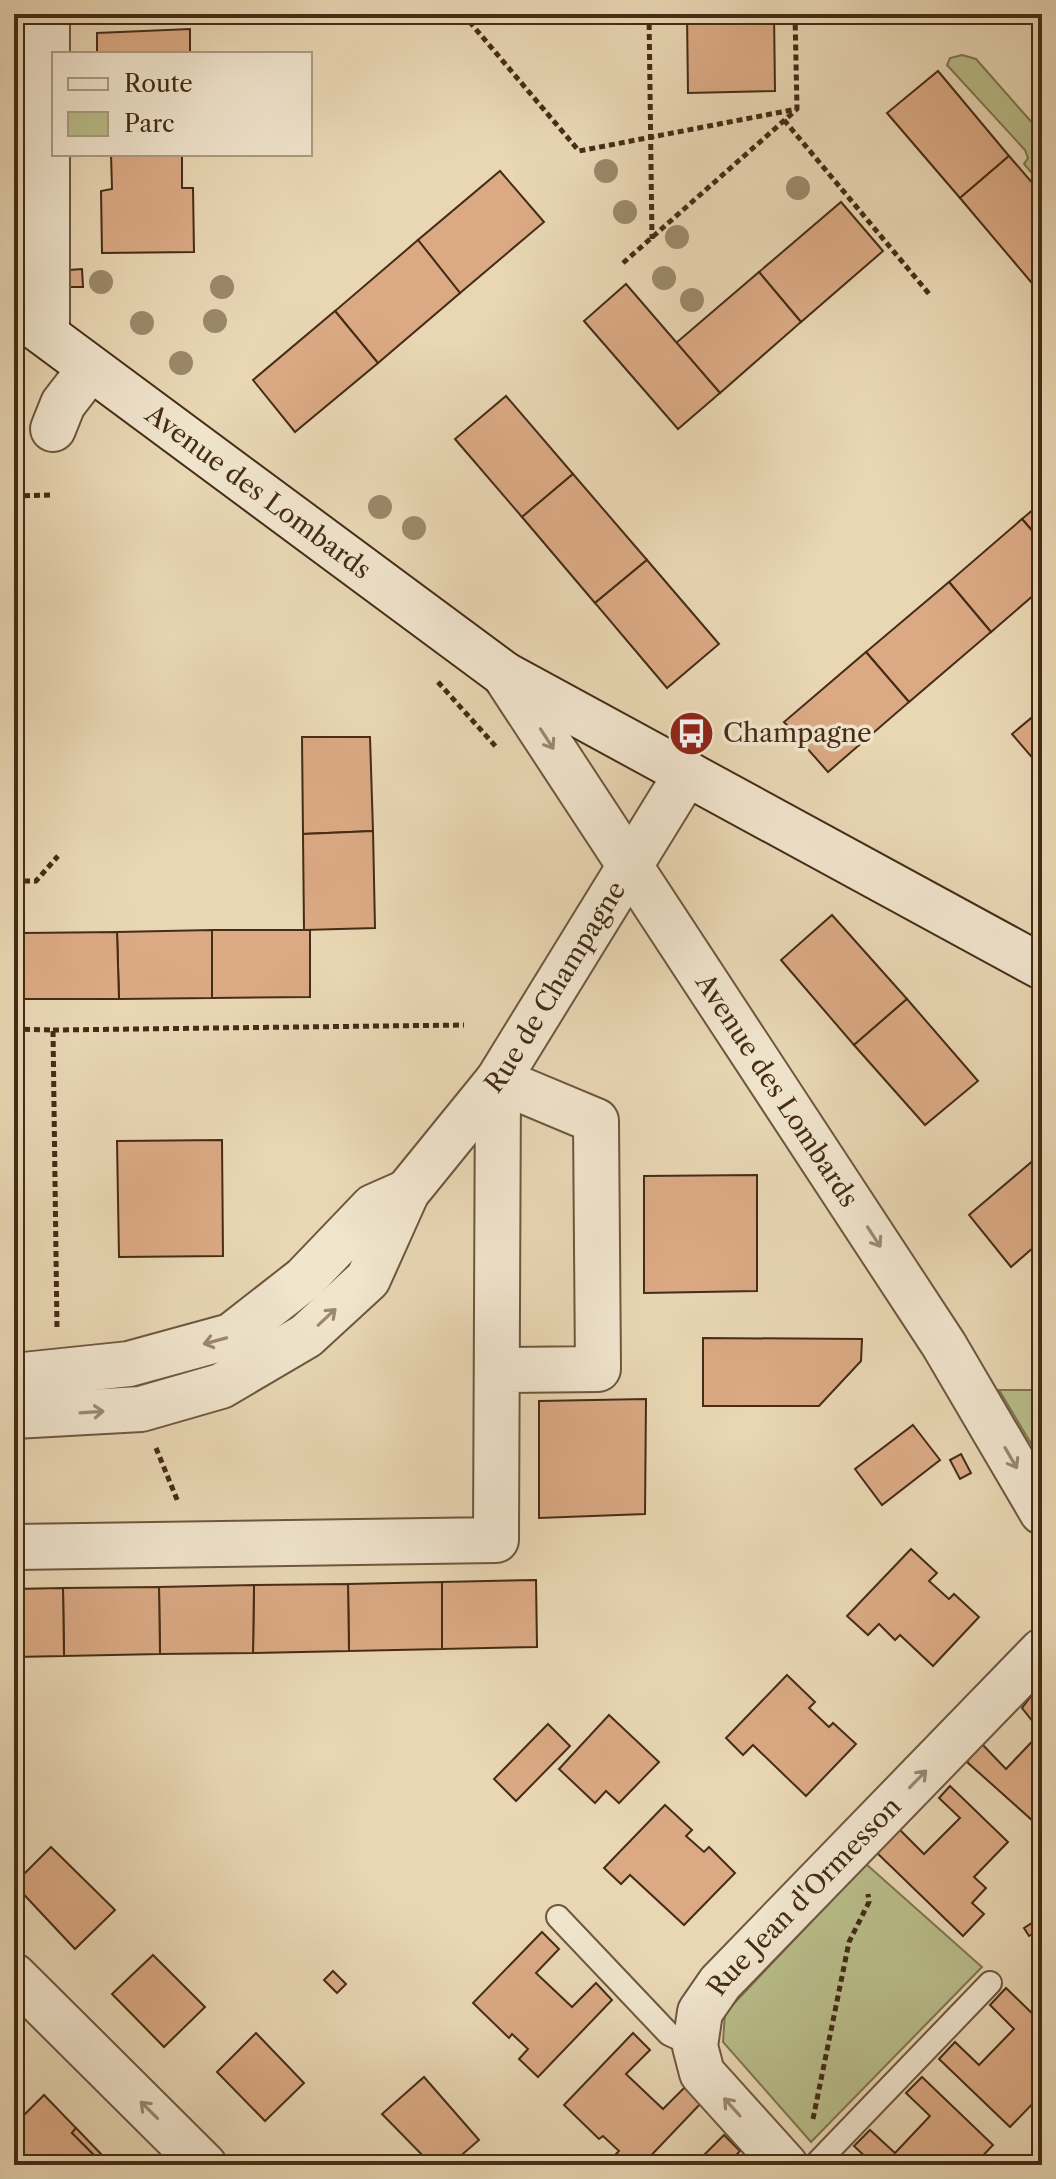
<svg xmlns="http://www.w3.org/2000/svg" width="1056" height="2179" font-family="'Libre Caslon Text',serif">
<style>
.green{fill:#b9be8b;stroke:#7f7550;stroke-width:2}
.building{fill:#dbaa85;stroke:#452c16;stroke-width:2}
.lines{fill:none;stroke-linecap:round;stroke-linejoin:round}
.lane-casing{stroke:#6e573e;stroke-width:26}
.street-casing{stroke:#6e573e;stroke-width:48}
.secondary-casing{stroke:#452c16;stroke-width:48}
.path{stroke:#452c16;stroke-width:5;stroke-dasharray:6 4;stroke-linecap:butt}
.lane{stroke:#f1e5ce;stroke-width:22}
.street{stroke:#f1e5ce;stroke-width:44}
.secondary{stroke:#f1e5ce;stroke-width:44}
.tree{fill:#9b896a}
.oneway{stroke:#9b8872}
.labels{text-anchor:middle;stroke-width:7;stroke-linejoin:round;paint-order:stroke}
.street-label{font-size:26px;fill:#452c16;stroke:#f1e5ce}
.poi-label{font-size:26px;fill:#452c16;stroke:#f1e5ce;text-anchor:start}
</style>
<rect width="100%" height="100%" fill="#e9d7b4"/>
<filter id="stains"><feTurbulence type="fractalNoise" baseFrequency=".0025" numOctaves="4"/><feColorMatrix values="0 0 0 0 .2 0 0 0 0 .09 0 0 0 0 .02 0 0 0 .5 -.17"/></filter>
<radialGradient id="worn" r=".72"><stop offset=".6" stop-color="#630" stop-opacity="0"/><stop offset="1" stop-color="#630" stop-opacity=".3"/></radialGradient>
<g class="green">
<path d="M962,55L976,59L1042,134V185L1024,164L1028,158L1025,150L947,65L950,58Z"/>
<path d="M999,1390H1042V1462Z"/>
<path d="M866,1864L982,1967L811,2142L723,2042L725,2013Z"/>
</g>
<g class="building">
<path d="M687,14H774L775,91L688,93Z"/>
<path d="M190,29V54H97V33Z"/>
<path d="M938,71L1009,156L960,198L887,113Z"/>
<path d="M111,154H182V188H193L194,252L102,253L101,191L112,189Z"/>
<path d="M1009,156L1042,194V272L1031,282L960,198Z"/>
<path d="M500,171L544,222L460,293L418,240Z"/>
<path d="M841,202L883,251L801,322L759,272Z"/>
<path d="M418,240L460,293L378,363L335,311Z"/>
<path d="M82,269L83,287H69V270Z"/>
<path d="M759,272L801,322L720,393L676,343Z"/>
<path d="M626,284L720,393L678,429L584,321Z"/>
<path d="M335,311L378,363L295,432L253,380Z"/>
<path d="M506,396L573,474L522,517L455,439Z"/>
<path d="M573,474L647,560L595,603L522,517Z"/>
<path d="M1042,502V542L1022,519Z"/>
<path d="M1022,519L1042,542V588L991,632L949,582Z"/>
<path d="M647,560L719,644L667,688L595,603Z"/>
<rect x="14" y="568" width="4" height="97"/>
<path d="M949,582L991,632L909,702L866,652Z"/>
<path d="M866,652L909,702L828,772L784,722Z"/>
<rect x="14" y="665" width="4" height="106"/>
<path d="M1042,709V769L1012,734Z"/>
<path d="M302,737H370L373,831L303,834Z"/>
<path d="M14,771H18L19,853H14Z"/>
<path d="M373,831L375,928L304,930L303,834Z"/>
<path d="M832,915L907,999L854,1045L781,960Z"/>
<path d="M212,930V998L119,999L117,932Z"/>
<path d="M212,930H310V997L212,998Z"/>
<path d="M117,932L119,999H23L24,933Z"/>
<path d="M907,999L978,1081L925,1125L854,1045Z"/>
<path d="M222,1140L223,1256L119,1257L117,1141Z"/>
<path d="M1042,1153V1240L1011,1267L969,1215Z"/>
<path d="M757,1175V1291L644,1293V1176Z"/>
<path d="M703,1338L862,1339L861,1361L819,1406H703Z"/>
<path d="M646,1399L645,1514L539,1518V1401Z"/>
<path d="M913,1425L940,1460L882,1505L855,1469Z"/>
<path d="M961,1454L971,1473L960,1479L950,1460Z"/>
<path d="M911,1549L937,1573L929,1581L949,1599L954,1594L979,1617L933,1666L900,1635L895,1640L879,1624L868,1635L847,1616Z"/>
<path d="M536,1580L537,1647L442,1649V1582Z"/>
<path d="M442,1582V1649L349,1651L348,1584Z"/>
<path d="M348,1584L349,1651L253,1653L254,1585Z"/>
<path d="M254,1585L253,1653L160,1654L159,1587Z"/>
<path d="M159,1587L160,1654L64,1656L63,1588Z"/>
<path d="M63,1588L64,1656L14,1657V1589Z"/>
<path d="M787,1675L815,1702L809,1708L829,1727L833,1723L856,1744L806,1796L753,1745L743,1755L726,1738Z"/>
<path d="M1032,1695L1042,1704V1812L1033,1821L967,1762L981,1743L1006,1769L1041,1732L1022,1708Z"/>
<path d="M609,1715L659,1762L619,1803L606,1791L595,1803L559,1769Z"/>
<path d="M548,1724L570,1746L516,1801L494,1779Z"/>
<path d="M950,1786L1008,1842L974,1877L986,1888L972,1903L984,1914L963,1936L875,1851L898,1828L924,1854L960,1818L939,1798Z"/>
<path d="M665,1805L692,1830L686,1836L704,1852L709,1847L735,1873L684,1925L630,1875L621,1884L604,1868Z"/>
<path d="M51,1847L115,1910L75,1949L14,1884Z"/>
<path d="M1038,1919L1042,1928L1029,1936L1024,1928Z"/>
<path d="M542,1932L559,1949L536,1973L572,2007L596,1983L612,2000L538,2077L519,2059L528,2049L512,2034L509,2038L473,2003Z"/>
<path d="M153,1955L205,2007L164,2047L112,1994Z"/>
<path d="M333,1971L346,1984L337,1993L324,1980Z"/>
<path d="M1006,1988L1042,2023V2094L1010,2127L939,2059L955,2042L979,2065L1014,2029L990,2005Z"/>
<path d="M256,2033L304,2083L265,2121L217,2072Z"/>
<path d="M633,2033L650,2050L626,2074L663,2109L686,2086L703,2101L642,2165H615L610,2160L619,2151L603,2136L599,2139L564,2105Z"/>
<path d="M424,2077L479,2140L450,2165H432L382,2114Z"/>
<path d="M922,2077L993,2145L974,2165H874L854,2146L870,2130L895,2153L930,2116L906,2093Z"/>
<path d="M44,2095L76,2128L72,2133L98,2159L92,2165H28L14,2151V2125Z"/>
<path d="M76,2128L102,2155L98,2159L72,2133Z"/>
<path d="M724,2135L740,2151L727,2165H694Z"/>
</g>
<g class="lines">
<defs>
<g id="lane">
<path d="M558,1917L669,2034L695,2046"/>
<path d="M815,2165L990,1983"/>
</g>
<g id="street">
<path d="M47,334V14"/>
<path d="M53,429L63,404L90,369"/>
<path id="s1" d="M504,674L944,1345L1042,1512"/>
<path d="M14,1376L129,1364L231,1336L304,1279L373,1207L407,1192"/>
<path id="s2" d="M14,1416L141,1409L221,1386L306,1336L368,1279L407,1192L498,1080L687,773"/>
<path d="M14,1547L496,1540L498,1080L596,1121L598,1369L498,1370"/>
<path d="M14,1976L204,2165"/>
<path id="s3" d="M785,2165L702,2073L695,2046L700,2012L720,1983L1042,1651"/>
</g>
<g id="secondary">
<path id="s4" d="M14,311L504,674L1042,967"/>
</g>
</defs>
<use href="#lane" class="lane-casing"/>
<use href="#street" class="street-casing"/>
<use href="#secondary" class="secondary-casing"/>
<g class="path">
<path d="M463,14L579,151L797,109L795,14"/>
<path d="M649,14L652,239"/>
<path d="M784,120L930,295"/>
<path d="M623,263L796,110"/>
<path d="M14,496L53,495"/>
<path d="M438,682L498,749"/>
<path d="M14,881H36L58,856"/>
<path d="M14,1029L53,1030L57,1329"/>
<path d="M53,1030L464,1025"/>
<path d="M156,1448L178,1502"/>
<path d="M813,2119L849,1942L869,1902L868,1894"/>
</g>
<use href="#lane" class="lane"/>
<use href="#street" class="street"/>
<use href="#secondary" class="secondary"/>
</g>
<g class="tree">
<circle cx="606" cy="171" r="12"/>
<circle cx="798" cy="188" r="12"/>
<circle cx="625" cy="212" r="12"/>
<circle cx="677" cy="237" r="12"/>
<circle cx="664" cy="278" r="12"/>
<circle cx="101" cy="282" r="12"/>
<circle cx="222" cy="287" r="12"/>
<circle cx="692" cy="300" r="12"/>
<circle cx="215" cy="321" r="12"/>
<circle cx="142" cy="323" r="12"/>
<circle cx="181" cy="363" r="12"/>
<circle cx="380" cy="507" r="12"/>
<circle cx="414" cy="528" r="12"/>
</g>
<defs><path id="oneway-shaft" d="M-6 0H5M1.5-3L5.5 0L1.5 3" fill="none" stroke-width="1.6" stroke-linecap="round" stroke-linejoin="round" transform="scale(2)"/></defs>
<g class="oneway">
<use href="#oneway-shaft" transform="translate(547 739) rotate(57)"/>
<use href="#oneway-shaft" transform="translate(874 1237) rotate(57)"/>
<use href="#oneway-shaft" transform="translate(327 1317) rotate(-43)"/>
<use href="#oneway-shaft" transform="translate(215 1341) rotate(165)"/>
<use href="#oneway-shaft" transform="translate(92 1412) rotate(-4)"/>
<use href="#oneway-shaft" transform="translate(1011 1458) rotate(60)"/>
<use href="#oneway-shaft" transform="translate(918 1779) rotate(-46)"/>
<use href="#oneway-shaft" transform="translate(732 2107) rotate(-132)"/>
<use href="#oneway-shaft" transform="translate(149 2110) rotate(-135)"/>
</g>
<defs>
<symbol id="bus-disc" viewBox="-11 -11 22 22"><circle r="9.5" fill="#8f2418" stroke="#f1e5ce"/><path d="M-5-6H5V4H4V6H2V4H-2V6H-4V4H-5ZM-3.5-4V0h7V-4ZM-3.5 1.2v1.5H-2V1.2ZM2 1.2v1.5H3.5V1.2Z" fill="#fff"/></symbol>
</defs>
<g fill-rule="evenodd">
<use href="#bus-disc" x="666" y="708" width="51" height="51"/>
</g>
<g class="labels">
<g class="street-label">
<text dy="9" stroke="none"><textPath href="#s4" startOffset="304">Avenue des Lombards</textPath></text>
<text dy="9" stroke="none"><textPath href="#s2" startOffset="742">Rue de Champagne</textPath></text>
<text dy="9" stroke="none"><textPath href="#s1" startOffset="498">Avenue des Lombards</textPath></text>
<text dy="9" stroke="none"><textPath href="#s3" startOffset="342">Rue Jean d'Ormesson</textPath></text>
</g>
<g class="poi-label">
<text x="723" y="742">Champagne</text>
</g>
</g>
<rect width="1056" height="2179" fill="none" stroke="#e9d7b4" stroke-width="48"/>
<rect x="16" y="16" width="1024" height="2147" fill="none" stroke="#452c16" stroke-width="4"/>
<rect x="24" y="24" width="1008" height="2131" fill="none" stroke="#452c16" stroke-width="2"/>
<rect x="52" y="52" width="260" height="104" fill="#f1e5ce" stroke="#ac9b84" stroke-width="2"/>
<rect x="68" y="78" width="40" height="12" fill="#f1e5ce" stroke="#ac9b84" stroke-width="2"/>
<text x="124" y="92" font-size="24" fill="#452c16">Route</text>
<rect x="68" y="112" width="40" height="24" fill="#b9be8b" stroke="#ac9b84" stroke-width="2"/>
<text x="124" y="132" font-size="24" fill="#452c16">Parc</text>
<rect width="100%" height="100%" filter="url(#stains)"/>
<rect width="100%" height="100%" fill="url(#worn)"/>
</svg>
